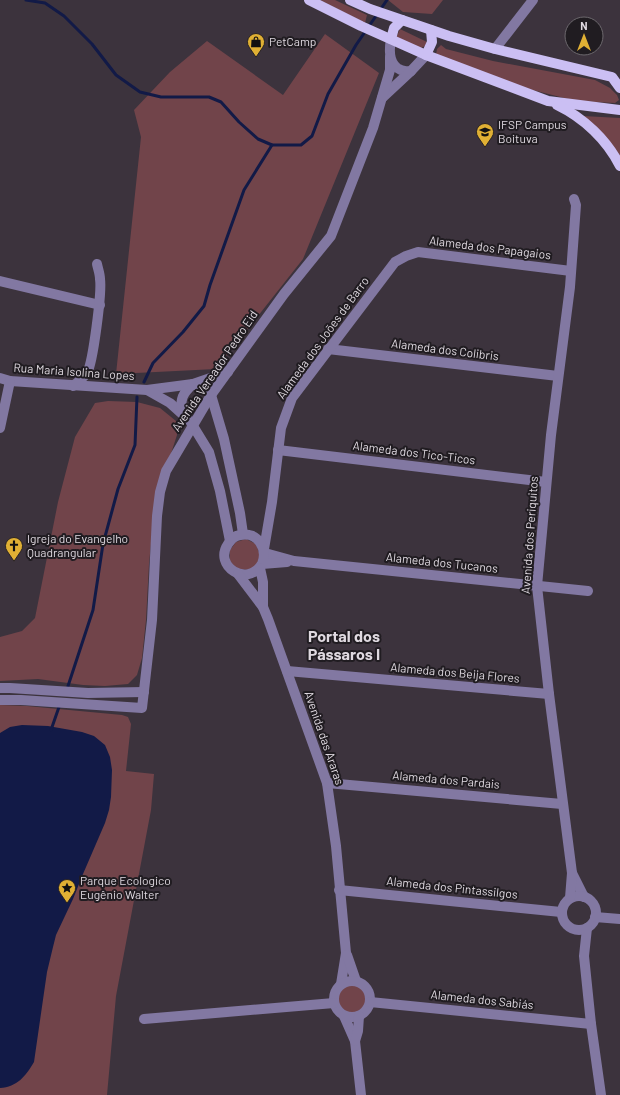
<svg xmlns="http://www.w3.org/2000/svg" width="620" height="1095" font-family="Barlow,sans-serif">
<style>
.green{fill:#71444a}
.water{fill:#121a47}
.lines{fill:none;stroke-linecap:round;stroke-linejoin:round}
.stream{stroke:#121a47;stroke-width:3}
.minor{stroke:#8278a2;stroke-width:10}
.major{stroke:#cbbff3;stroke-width:10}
.labels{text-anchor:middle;stroke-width:4;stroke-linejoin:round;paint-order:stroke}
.poi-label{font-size:12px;fill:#dfd9e0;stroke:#201c21;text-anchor:start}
.street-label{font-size:12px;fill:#dfd9e0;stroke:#201c21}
.district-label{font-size:16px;font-weight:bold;fill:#dfd9e0;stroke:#201c21}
</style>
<rect width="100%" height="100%" fill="#3c333d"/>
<g class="green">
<path d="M320,0H335L367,15L365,23Z"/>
<path d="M388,0H443L432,14L403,12Z"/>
<path d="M400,29L427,42L425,46L421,48L396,38Z"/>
<path d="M325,34L379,73L303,259L216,369L116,374L141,137L134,110L170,72L207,41L283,95Z"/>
<path d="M441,45L446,49L493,61L595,80L610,88L617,95L619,100L615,103L576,101L513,85L436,55L437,49Z"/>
<path d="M583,116L620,118V157Z"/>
<path d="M108,401L137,402L160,408L176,421L177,435L155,503L149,564L146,620L142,658L137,675L128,684L105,686L83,685L38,679L0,681V637L22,631L35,618L58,502L75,437L95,403Z"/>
<path d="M246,539L256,544L261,558L252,570L236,569L230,561V550L236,542Z"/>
<path d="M0,705L27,706L122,715L128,717L131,724L126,771L154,774L151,810L116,996L107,1095H0Z"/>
<circle cx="352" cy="998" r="15"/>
</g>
<path class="water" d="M22,725L48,726L82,732L94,736L105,745L110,757L112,770L111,797L109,810L105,823L83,874L73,899L56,935L53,947L47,972L34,1062C26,1076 17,1087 0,1088V733L10,727Z"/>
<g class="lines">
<g class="stream">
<path d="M26,0L45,3L64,16L92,44L116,75L140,92L161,97H209L221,102L239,122L258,139L272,145H301L312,136L328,94L356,45L387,0"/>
<path d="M144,382L153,363L183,332L204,306L210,285L244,190L272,145"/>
<path d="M68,686L93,610L103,544L118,489L135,445L137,397"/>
<path d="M51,730L59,707"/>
</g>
<g class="minor">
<path d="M391,39C389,50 388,65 401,70C405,71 407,72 411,71L426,55"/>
<path d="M495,49L533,0"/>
<path d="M382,98L411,71"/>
<path d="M0,281L100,305"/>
<path d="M328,349L558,376"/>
<path d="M0,378L10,381L147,390L193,384L228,372"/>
<path d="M193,384L206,389L211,395L224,439L240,513L243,534"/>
<path d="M73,386C78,382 83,378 87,373C93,363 102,292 100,279C100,274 98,269 97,264"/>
<path d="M147,390L170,403L190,421L209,452L220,491L230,541"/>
<path d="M181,412C181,398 182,394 193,384"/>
<path d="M0,428L10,381"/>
<path d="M278,450L546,482"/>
<path d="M264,549L272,502L281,428L292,398L395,262L406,256L418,252L571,271"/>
<path d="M265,553L294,561L588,591"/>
<path d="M262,564C268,549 258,531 240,535C234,536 231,539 228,544C213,566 247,588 262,564L287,562"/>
<path d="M260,568L263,582V607"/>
<path d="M238,574L263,607L268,619L327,783L336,846L346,953L341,984"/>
<path d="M287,671L549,694"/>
<path d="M0,688H10L88,693L144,692"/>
<path d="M0,700H21L142,708L152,620L157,516L160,492L166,471L211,395L284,294L331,236L373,128L390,70V57"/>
<path d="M327,783L562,804"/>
<path d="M572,873L584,897"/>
<path d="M339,890L561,912"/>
<circle cx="579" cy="913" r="17"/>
<path d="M570,898L572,873L549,694L537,586L551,435L570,287L576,205L574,199"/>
<path d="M595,917L620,919"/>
<path d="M587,928L584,956L591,1024L601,1095"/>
<path d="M347,955L356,981"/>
<circle cx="352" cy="999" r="18"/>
<path d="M370,1002L591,1024"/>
<path d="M344,1016L355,1041L361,1095"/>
<path d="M144,1019L334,1003"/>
<path d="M355,1041L358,1031L359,1016"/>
</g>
<g class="major">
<path d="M309,0L361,26L426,55L548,101L620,110"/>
<path d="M350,0L370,9L449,36L495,49L612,77L620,88"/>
<path d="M391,39L394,28L402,20"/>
<path d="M426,55L432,42L431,30"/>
<path d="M557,105C584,118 607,140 620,166"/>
</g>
</g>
<defs>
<symbol id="shop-pin" viewBox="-11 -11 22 30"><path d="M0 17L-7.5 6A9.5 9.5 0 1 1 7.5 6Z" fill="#e0b034" stroke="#201c21"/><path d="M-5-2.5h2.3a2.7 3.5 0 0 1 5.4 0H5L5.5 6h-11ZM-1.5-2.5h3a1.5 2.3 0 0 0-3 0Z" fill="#111"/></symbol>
<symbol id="university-pin" viewBox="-11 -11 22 30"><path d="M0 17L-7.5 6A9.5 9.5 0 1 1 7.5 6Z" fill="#e0b034" stroke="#201c21"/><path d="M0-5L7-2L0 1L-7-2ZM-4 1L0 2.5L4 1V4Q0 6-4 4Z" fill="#111"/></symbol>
<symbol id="church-pin" viewBox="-11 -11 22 30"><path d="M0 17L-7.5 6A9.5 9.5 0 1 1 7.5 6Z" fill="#e0b034" stroke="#201c21"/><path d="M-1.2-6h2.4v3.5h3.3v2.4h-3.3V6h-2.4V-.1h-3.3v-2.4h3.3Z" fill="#111"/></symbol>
<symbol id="sight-pin" viewBox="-11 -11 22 30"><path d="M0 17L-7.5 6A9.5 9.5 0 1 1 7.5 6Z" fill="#e0b034" stroke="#201c21"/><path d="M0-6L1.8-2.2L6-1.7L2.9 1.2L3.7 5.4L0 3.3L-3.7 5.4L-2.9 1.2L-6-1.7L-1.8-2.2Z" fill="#111"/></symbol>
</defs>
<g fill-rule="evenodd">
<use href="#shop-pin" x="246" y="32" width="20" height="27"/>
<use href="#university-pin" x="475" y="122" width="20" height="27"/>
<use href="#church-pin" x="4" y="536" width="20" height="27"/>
<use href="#sight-pin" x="57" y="878" width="20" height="27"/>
</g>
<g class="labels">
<g class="poi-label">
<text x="269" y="46">PetCamp</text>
<text x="498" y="129">IFSP Campus<tspan x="498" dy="14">Boituva</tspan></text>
<text x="27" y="543">Igreja do Evangelho<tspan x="27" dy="14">Quadrangular</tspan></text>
<text x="80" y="885">Parque Ecologico<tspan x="80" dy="14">Eugênio Walter</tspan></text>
</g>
<g class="street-label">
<text transform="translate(490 248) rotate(7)" y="4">Alameda dos Papagaios</text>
<text transform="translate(323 338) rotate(-54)" y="4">Alameda dos Joões de Barro</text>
<text transform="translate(445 350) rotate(7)" y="4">Alameda dos Colibris</text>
<text transform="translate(215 371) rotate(-56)" y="4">Avenida Vereador Pedro Eid</text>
<text transform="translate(74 372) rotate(4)" y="4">Rua Maria Isolina Lopes</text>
<text transform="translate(414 453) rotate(7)" y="4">Alameda dos Tico-Ticos</text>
<text transform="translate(530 535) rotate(-86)" y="4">Avenida dos Periquitos</text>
<text transform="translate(442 563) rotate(6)" y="4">Alameda dos Tucanos</text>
<text transform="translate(455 673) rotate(5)" y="4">Alameda dos Beija Flores</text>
<text transform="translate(324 738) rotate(71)" y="4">Avenida das Araras</text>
<text transform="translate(446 780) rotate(5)" y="4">Alameda dos Pardais</text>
<text transform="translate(452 888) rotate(6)" y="4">Alameda dos Pintassilgos</text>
<text transform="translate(482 1000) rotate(6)" y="4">Alameda dos Sabiás</text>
</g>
<g class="district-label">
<text x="344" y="642">Portal dos<tspan x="344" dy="18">Pássaros I</tspan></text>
</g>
</g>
<g transform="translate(584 36)"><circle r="19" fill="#201c21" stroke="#6c686d"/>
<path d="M0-3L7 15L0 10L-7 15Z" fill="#e0b034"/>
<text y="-6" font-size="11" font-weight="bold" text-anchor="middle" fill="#dfd9e0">N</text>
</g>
</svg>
